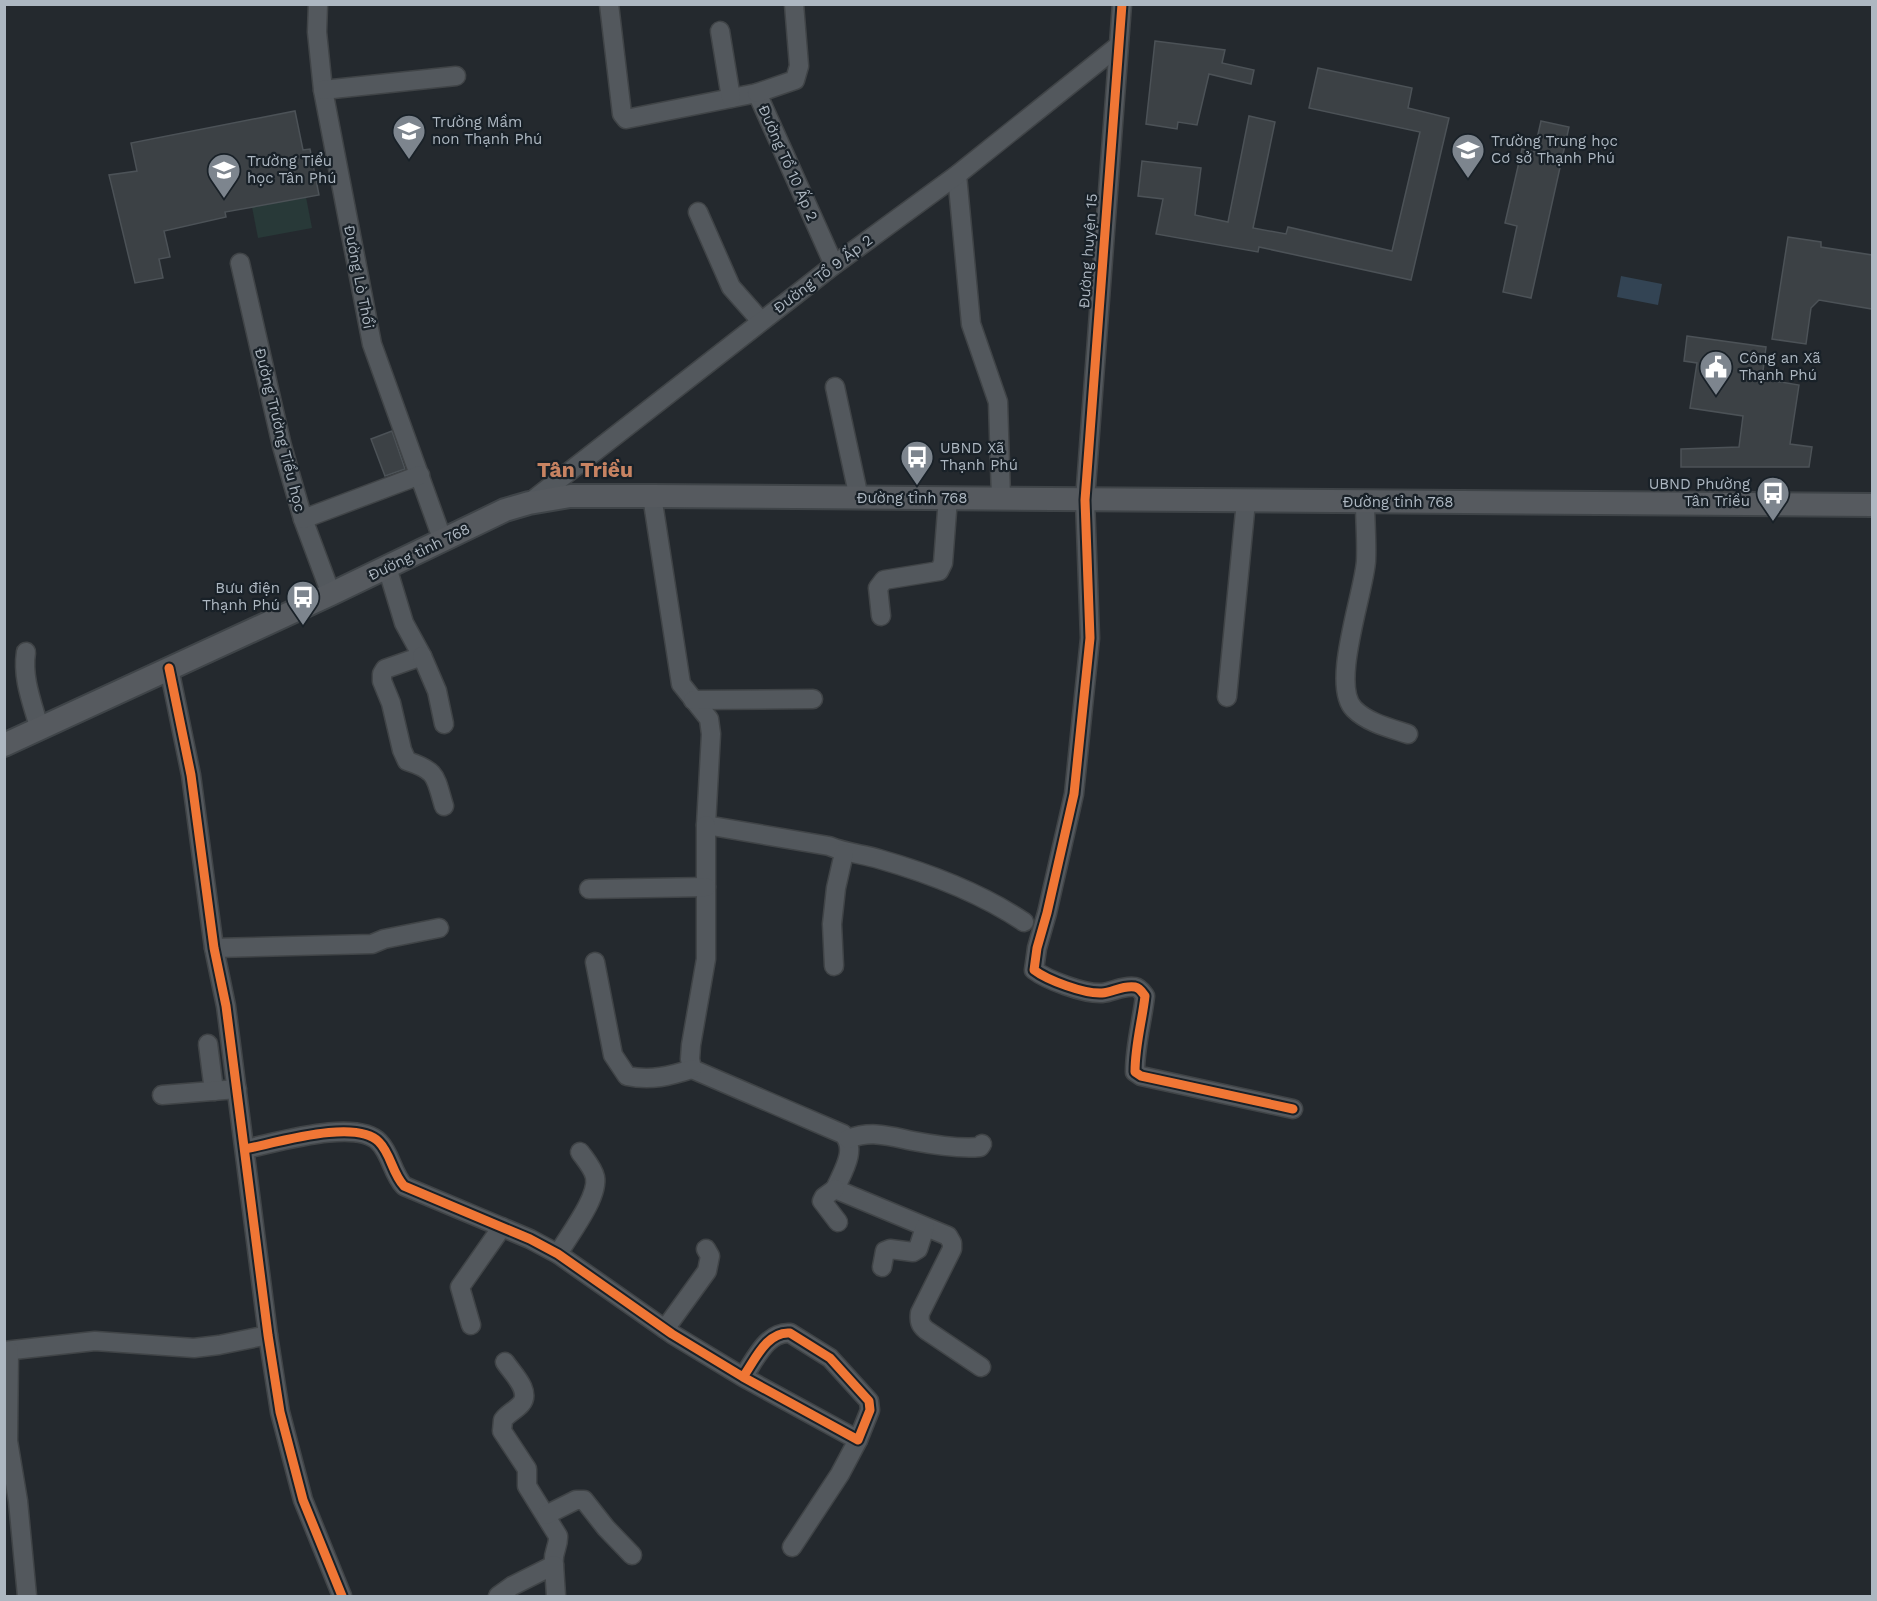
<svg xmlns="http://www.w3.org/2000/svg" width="1877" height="1601" font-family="'Work Sans',sans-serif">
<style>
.green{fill:#283938}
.water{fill:#334454}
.building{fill:#3c4145;stroke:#4c5257;stroke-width:1.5}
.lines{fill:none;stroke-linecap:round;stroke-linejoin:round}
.minor-casing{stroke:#404447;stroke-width:21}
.major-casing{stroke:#3f4448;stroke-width:26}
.minor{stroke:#53585d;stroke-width:18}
.major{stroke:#565a5f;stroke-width:22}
.cycleway-casing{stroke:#192128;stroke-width:13}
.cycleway{stroke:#f07635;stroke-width:9}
.labels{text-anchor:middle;stroke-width:4.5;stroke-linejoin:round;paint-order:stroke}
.poi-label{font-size:15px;fill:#adb7c1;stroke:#192128;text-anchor:start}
.street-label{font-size:15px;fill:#adb7c1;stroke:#192128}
.district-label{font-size:21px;font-weight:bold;fill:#c78362;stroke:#192128}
</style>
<rect width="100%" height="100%" fill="#24292e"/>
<path class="green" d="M306,197L312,228L258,238L252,207Z"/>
<path class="water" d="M1621,276L1662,284L1658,305L1617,297Z"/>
<g class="building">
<path d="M1155,41L1225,50L1222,63L1254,70L1251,84L1209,74L1197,125L1178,122L1177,129L1146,124Z"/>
<path d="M1318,68L1412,88L1408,108L1449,118L1411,280L1259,247L1258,252L1156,234L1163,199L1138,196L1142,161L1201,168L1195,215L1228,222L1249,116L1275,122L1253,228L1286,234L1288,227L1392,251L1420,132L1309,108Z"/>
<path d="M295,111L303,150L310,149L319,195L225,212L226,217L164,231L170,257L159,259L163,278L135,283L109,175L137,171L131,143Z"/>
<path d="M1541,121L1569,127L1531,298L1503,292L1517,226L1505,223L1522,149L1534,152Z"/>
<path d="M1788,237L1821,242V247L1872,255V309L1819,300L1811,308L1806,344L1772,339Z"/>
<path d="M1687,336L1766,347L1762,379L1799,385L1790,444L1812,447L1809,467H1681V449L1739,447L1743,416L1690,408L1697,363L1684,361Z"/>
<path d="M392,431L405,469L385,476L371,439Z"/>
</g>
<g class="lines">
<defs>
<g id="minor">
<path d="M318,4L317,32L323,90L372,344L443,541"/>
<path d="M609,4L622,114L626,119L757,93L834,265"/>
<path d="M1122,4L1085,500L1090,638L1074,794L1047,913L1037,948L1034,970C1047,980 1084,994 1102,993C1113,992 1123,985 1135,987C1140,988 1142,992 1145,996C1142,1022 1135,1045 1135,1072L1141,1076L1293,1109"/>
<path d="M720,31L731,98"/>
<path d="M323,90L456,76"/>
<path d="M757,93L795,80L799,66L794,4"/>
<path d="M957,175L971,324L998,402L1001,498"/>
<path d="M698,212L731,287L761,321"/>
<path d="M240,263L282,446L303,519L331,594"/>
<path d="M835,387L859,498"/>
<path d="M652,496L681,684L709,719L711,734L706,825L829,846C846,853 862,854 879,859C928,873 981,893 1024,922"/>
<path d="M1365,502C1365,521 1367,542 1366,561C1364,593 1330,685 1354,709C1368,723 1390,728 1408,734"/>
<path d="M529,503L834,265L957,175L1118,46"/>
<path d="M303,519L420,475"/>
<path d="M387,567L404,623L422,656L385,669L382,674V681L391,703L402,750L407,761C438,771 435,777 444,806"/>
<path d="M881,616L878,588L884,580L939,571L943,563L948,498"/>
<path d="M26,652C22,678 32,702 39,727"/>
<path d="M422,656L437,691L444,724"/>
<path d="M169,668L191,775L214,948L226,1006L268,1335L280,1412L303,1500L342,1596"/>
<path d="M1227,697L1246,501"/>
<path d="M693,700L813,699"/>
<path d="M706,825V959L691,1045L690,1059L692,1069L843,1134C858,1149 842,1173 835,1189L948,1236L952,1243V1249L920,1313C919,1321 920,1325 926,1330L981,1367"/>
<path d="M589,889L706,887"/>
<path d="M214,948L372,944L384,939L439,928"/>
<path d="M595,962L613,1055L627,1076C651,1081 670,1076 692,1069"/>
<path d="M834,966L832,924L836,888L844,853"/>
<path d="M208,1044L214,1091"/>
<path d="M162,1095L237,1089"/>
<path d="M848,1139C872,1130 889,1136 913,1141C934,1145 959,1149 980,1147L982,1144"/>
<path d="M245,1149C276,1143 356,1118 379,1142C391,1154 392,1173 404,1186L530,1239L558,1254L672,1334L743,1377L858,1440L870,1410L869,1401L830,1358L790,1333C767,1331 755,1360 743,1377"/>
<path d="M835,1189L824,1197L822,1201L838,1222"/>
<path d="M558,1254C569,1235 599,1197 595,1177C593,1168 585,1159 580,1152"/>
<path d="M882,1267L885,1251L890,1249L913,1252L918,1249L925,1227"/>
<path d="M471,1325L460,1287L502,1227"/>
<path d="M665,1329L707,1271L710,1256L706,1249"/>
<path d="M4,1351L95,1341L194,1348L219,1345L268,1335"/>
<path d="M9,1351L8,1441L18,1501L27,1596"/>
<path d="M505,1362C512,1373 532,1391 521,1404C516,1410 508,1413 503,1420L502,1431L527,1469V1486L558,1536C559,1547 552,1552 554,1565"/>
<path d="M546,1515L576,1500H584L606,1528L632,1555"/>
<path d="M792,1547L840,1474L858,1440"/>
<path d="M498,1596L512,1586L554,1565L556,1596"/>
</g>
<path id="major" d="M4,745L331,594L505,510L529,503L570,496H652L1872,505"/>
</defs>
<use href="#minor" class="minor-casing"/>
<use href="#major" class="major-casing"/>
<use href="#minor" class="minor"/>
<use href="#major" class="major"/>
<defs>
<g id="cycleway">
<path d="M1122,4L1085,500L1090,638L1074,794L1047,913L1037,948L1034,970C1047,980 1084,994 1102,993C1113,992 1123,985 1135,987C1140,988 1142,992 1145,996C1142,1022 1135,1045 1135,1072L1141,1076L1293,1109"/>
<path d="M169,668L191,775L214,948L226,1006L268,1335L280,1412L303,1500L342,1596"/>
<path d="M245,1149C276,1143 356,1118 379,1142C391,1154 392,1173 404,1186L530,1239L558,1254L672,1334L743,1377L858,1440L870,1410L869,1401L830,1358L790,1333C767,1331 755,1360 743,1377"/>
</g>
</defs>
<use href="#cycleway" class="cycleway-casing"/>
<use href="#cycleway" class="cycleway"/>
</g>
<defs>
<symbol id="school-pin" viewBox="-11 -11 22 30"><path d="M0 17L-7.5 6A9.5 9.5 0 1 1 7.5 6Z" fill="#7d858e" stroke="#192128"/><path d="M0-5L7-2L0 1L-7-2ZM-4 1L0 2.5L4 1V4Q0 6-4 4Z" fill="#fff"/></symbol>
<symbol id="civic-pin" viewBox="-11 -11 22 30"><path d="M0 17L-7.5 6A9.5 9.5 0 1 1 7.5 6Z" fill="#7d858e" stroke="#192128"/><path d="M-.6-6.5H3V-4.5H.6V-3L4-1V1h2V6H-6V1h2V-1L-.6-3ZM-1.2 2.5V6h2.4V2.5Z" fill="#fff"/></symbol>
<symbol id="bus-pin" viewBox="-11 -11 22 30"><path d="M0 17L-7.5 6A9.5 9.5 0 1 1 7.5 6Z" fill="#7d858e" stroke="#192128"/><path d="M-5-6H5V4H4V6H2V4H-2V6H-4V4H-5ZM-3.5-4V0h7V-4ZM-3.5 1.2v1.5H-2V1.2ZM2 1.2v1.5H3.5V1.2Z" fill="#fff"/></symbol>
</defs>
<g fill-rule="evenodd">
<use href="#school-pin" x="390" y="112" width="38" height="52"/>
<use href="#school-pin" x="1449" y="131" width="38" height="52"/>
<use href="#school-pin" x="205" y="151" width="38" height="52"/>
<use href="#civic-pin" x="1697" y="348" width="38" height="52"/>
<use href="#bus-pin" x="898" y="438" width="38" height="52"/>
<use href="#bus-pin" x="1754" y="474" width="38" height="52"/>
<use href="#bus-pin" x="284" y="578" width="38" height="52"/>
</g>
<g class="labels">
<g class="poi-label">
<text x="432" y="127">Trường Mầm<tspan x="432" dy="17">non Thạnh Phú</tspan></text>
<text x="1491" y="146">Trường Trung học<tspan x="1491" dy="17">Cơ sở Thạnh Phú</tspan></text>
<text x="247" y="166">Trường Tiểu<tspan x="247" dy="17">học Tân Phú</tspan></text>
<text x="1739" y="363">Công an Xã<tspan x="1739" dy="17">Thạnh Phú</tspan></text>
<text x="940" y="453">UBND Xã<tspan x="940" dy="17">Thạnh Phú</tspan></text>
<text x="1750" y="489" text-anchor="end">UBND Phường<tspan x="1750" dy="17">Tân Triều</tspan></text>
<text x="280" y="593" text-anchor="end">Bưu điện<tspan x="280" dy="17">Thạnh Phú</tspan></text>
</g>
<g class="street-label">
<text transform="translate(788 163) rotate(66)" y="5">Đường Tổ 10 Ấp 2</text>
<text transform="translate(1088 251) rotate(-86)" y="5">Đường huyện 15</text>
<text transform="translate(823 274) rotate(-37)" y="5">Đường Tổ 9 Ấp 2</text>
<text transform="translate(359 277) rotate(79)" y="5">Đường Lò Thổi</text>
<text transform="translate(280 430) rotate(76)" y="5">Đường Trường Tiểu học</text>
<text x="912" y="503">Đường tỉnh 768</text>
<text x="1398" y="507">Đường tỉnh 768</text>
<text transform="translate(419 552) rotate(-26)" y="5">Đường tỉnh 768</text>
</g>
<g class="district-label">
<text x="585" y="477">Tân Triều</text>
</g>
</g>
<rect width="1877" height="1601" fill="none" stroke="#adb7c1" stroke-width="12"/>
</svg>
